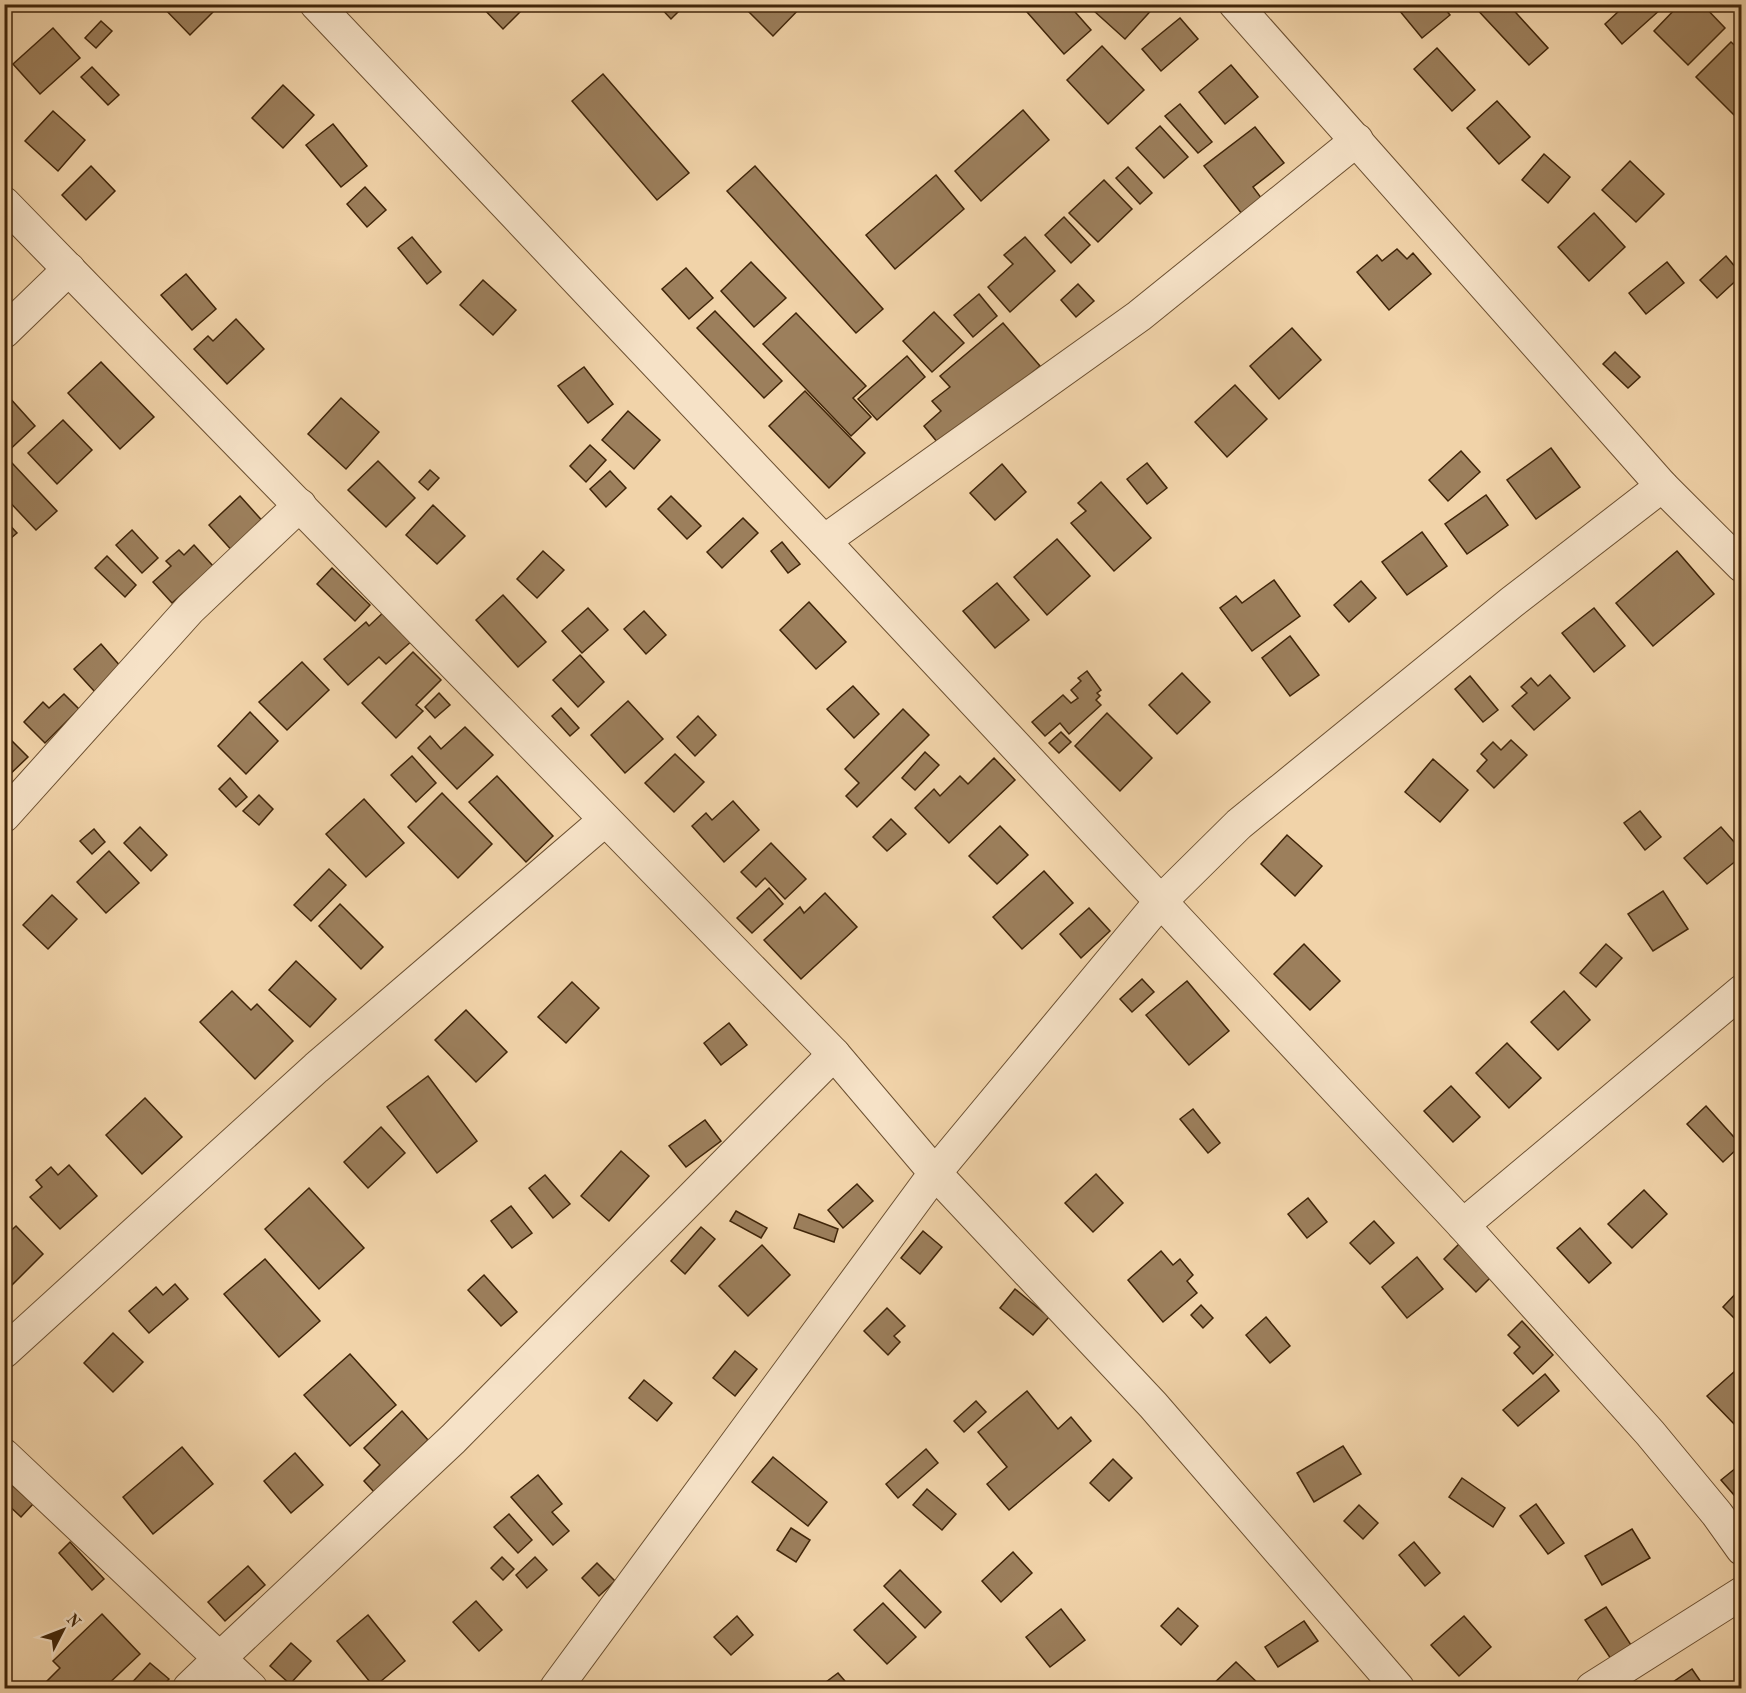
<svg xmlns="http://www.w3.org/2000/svg" width="1746" height="1693" font-family="'Old Standard TT',serif">
<style>
.building{fill:#9c7f5c;stroke:#402509;stroke-width:1.5}
.lines{fill:none;stroke-linecap:round;stroke-linejoin:round}
.street-casing{stroke:#6c5031;stroke-width:34}
.street{stroke:#f6e2c7;stroke-width:32}
</style>
<rect width="100%" height="100%" fill="#f1d3a9"/>
<filter id="stains"><feTurbulence type="fractalNoise" baseFrequency=".00333" numOctaves="4"/><feColorMatrix values="0 0 0 0 .2 0 0 0 0 .09 0 0 0 0 .02 0 0 0 .5 -.17"/></filter>
<radialGradient id="worn" r=".72"><stop offset=".6" stop-color="#630" stop-opacity="0"/><stop offset="1" stop-color="#630" stop-opacity=".3"/></radialGradient>
<g class="building">
<path d="M160,4H208L214,11L190,35Z"/>
<path d="M479,4H528L503,29Z"/>
<path d="M657,4H686L671,19Z"/>
<path d="M751,4H804L773,36L746,9Z"/>
<path d="M1035,4H1068L1091,30L1064,54L1027,12Z"/>
<path d="M1100,4H1157L1125,39L1094,11Z"/>
<path d="M1394,4H1441L1450,15L1422,38Z"/>
<path d="M1472,4H1508L1548,48L1529,65Z"/>
<path d="M1615,4H1657L1661,9L1622,44L1605,24L1620,10Z"/>
<path d="M1680,4H1702L1725,28L1688,65L1654,31Z"/>
<path d="M1180,18L1198,39L1161,71L1142,49Z"/>
<path d="M101,21L112,31L96,48L85,38Z"/>
<path d="M53,28L80,58L40,94L13,64Z"/>
<path d="M1731,42L1742,52V123L1696,77Z"/>
<path d="M1102,46L1144,90L1108,124L1067,80Z"/>
<path d="M1437,48L1475,90L1452,111L1414,69Z"/>
<path d="M1231,65L1258,97L1225,124L1199,92Z"/>
<path d="M92,67L119,95L108,105L81,77Z"/>
<path d="M603,74L689,173L657,200L572,101Z"/>
<path d="M283,85L314,115L283,148L252,118Z"/>
<path d="M1497,101L1530,137L1499,164L1467,128Z"/>
<path d="M1180,104L1212,142L1198,153L1165,116Z"/>
<path d="M1023,110L1049,140L981,201L955,171Z"/>
<path d="M53,111L85,140L58,171L25,141Z"/>
<path d="M333,124L367,166L341,187L306,145Z"/>
<path d="M1160,126L1188,157L1164,178L1136,148Z"/>
<path d="M1255,127L1284,163L1253,187L1262,199L1242,214L1204,166Z"/>
<path d="M1544,154L1570,177L1548,203L1522,180Z"/>
<path d="M1630,161L1664,194L1636,222L1602,190Z"/>
<path d="M91,166L115,191L86,220L62,195Z"/>
<path d="M755,166L883,309L856,333L727,191Z"/>
<path d="M1128,167L1152,193L1140,204L1116,178Z"/>
<path d="M936,175L964,209L895,269L866,235Z"/>
<path d="M1104,180L1132,209L1098,242L1069,213Z"/>
<path d="M365,187L386,210L367,227L347,204Z"/>
<path d="M1594,213L1625,247L1589,281L1558,247Z"/>
<path d="M1064,217L1090,245L1071,263L1045,235Z"/>
<path d="M412,237L441,272L427,284L398,248Z"/>
<path d="M1025,237L1055,271L1010,312L988,287L1013,264L1004,255Z"/>
<path d="M1397,249L1407,259L1413,253L1431,274L1389,310L1357,272L1377,255L1382,261Z"/>
<path d="M1726,256L1742,275L1717,298L1700,280Z"/>
<path d="M751,262L786,298L754,327L721,291Z"/>
<path d="M1667,262L1684,283L1646,314L1629,293Z"/>
<path d="M686,268L713,298L689,319L662,289Z"/>
<path d="M186,274L216,309L192,330L161,295Z"/>
<path d="M483,280L516,310L493,335L460,305Z"/>
<path d="M1078,284L1094,301L1076,317L1061,300Z"/>
<path d="M979,294L997,316L973,337L954,315Z"/>
<path d="M715,311L782,381L764,398L697,328Z"/>
<path d="M934,312L964,343L932,372L903,341Z"/>
<path d="M796,313L866,386L853,398L871,417L851,436L763,344Z"/>
<path d="M236,319L264,349L227,384L194,349L208,336L213,341Z"/>
<path d="M1003,323L1040,366L943,449L924,426L941,411L932,401L950,387L940,376Z"/>
<path d="M1292,328L1321,360L1279,399L1250,366Z"/>
<path d="M1615,352L1640,377L1628,388L1603,364Z"/>
<path d="M907,356L925,377L877,420L858,399Z"/>
<path d="M101,362L154,417L120,449L68,393Z"/>
<path d="M584,367L613,404L588,423L558,386Z"/>
<path d="M1235,385L1267,419L1227,457L1195,422Z"/>
<path d="M805,391L865,453L829,488L769,426Z"/>
<path d="M8,396L35,426L4,455V399Z"/>
<path d="M341,398L379,432L346,469L308,434Z"/>
<path d="M628,411L660,440L634,469L602,440Z"/>
<path d="M63,420L92,450L57,484L28,453Z"/>
<path d="M590,445L606,460L586,482L570,466Z"/>
<path d="M1551,448L1580,487L1536,519L1507,480Z"/>
<path d="M1461,451L1480,472L1448,501L1429,480Z"/>
<path d="M378,461L415,498L386,527L348,490Z"/>
<path d="M12,463L57,511L36,530L4,496V471Z"/>
<path d="M1147,463L1167,488L1147,504L1127,479Z"/>
<path d="M1002,464L1026,492L995,520L970,493Z"/>
<path d="M430,470L439,478L428,490L419,482Z"/>
<path d="M610,471L626,488L606,507L590,489Z"/>
<path d="M1101,482L1151,538L1114,571L1071,523L1086,511L1078,503Z"/>
<path d="M1486,495L1508,525L1467,554L1445,524Z"/>
<path d="M240,496L267,526L235,554L209,525Z"/>
<path d="M671,496L701,526L687,539L658,509Z"/>
<path d="M433,505L465,536L437,564L406,535Z"/>
<path d="M743,518L758,533L722,568L707,552Z"/>
<path d="M4,519L17,533L4,544Z"/>
<path d="M132,530L158,558L142,573L116,545Z"/>
<path d="M1422,532L1447,566L1407,595L1382,562Z"/>
<path d="M1057,539L1090,576L1047,615L1014,577Z"/>
<path d="M782,542L800,564L788,573L771,551Z"/>
<path d="M194,545L213,566L172,603L153,582L171,566L166,561L179,550L184,555Z"/>
<path d="M543,551L564,570L537,598L517,579Z"/>
<path d="M1677,551L1714,594L1653,646L1616,603Z"/>
<path d="M107,556L136,585L125,597L95,568Z"/>
<path d="M332,568L370,605L355,621L317,584Z"/>
<path d="M1274,580L1300,616L1252,651L1220,608L1236,596L1242,603Z"/>
<path d="M1361,581L1376,598L1349,622L1334,605Z"/>
<path d="M997,583L1029,620L995,648L963,611Z"/>
<path d="M503,595L546,642L518,667L476,620Z"/>
<path d="M809,602L846,642L816,669L780,630Z"/>
<path d="M588,608L608,630L582,653L562,631Z"/>
<path d="M1594,608L1625,646L1594,672L1562,633Z"/>
<path d="M387,609L414,639L386,664L379,657L348,685L324,659L366,622L369,626Z"/>
<path d="M644,611L666,635L646,654L624,629Z"/>
<path d="M1290,636L1319,675L1290,696L1262,658Z"/>
<path d="M101,644L122,668L95,692L74,669Z"/>
<path d="M413,652L441,680L416,705L423,711L396,738L362,703Z"/>
<path d="M580,655L604,682L578,707L553,680Z"/>
<path d="M302,662L329,690L287,730L259,702Z"/>
<path d="M1087,671L1101,690L1097,693L1100,696L1096,700L1101,705L1069,734L1060,723L1045,736L1032,722L1063,695L1071,703L1078,698L1071,690L1081,681L1078,678Z"/>
<path d="M1182,673L1210,702L1177,734L1149,705Z"/>
<path d="M1550,675L1570,698L1534,730L1512,706L1527,693L1521,687L1531,678L1538,686Z"/>
<path d="M1470,676L1498,710L1483,722L1455,689Z"/>
<path d="M853,686L879,714L854,738L827,709Z"/>
<path d="M439,693L450,705L435,718L425,707Z"/>
<path d="M64,694L79,709L45,743L24,722L43,702L49,708Z"/>
<path d="M628,701L663,739L625,773L591,735Z"/>
<path d="M561,708L579,728L570,736L552,716Z"/>
<path d="M903,709L929,735L857,807L846,796L859,783L845,769Z"/>
<path d="M250,712L278,741L246,774L218,746Z"/>
<path d="M1107,713L1152,758L1120,791L1075,746Z"/>
<path d="M698,716L716,735L695,756L677,737Z"/>
<path d="M465,727L493,755L457,789L418,748L430,736L441,749Z"/>
<path d="M1061,732L1071,742L1059,753L1049,743Z"/>
<path d="M4,733L28,757L4,780Z"/>
<path d="M1511,740L1527,755L1494,788L1477,771L1487,760L1481,754L1493,742L1501,750Z"/>
<path d="M925,752L939,765L915,790L902,778Z"/>
<path d="M675,754L704,782L674,812L645,783Z"/>
<path d="M412,756L436,783L416,802L391,775Z"/>
<path d="M994,758L1015,780L949,843L915,808L934,789L940,796L960,776L968,784Z"/>
<path d="M1433,759L1468,790L1440,822L1405,792Z"/>
<path d="M497,776L553,836L526,862L469,802Z"/>
<path d="M230,778L247,797L236,807L219,789Z"/>
<path d="M442,793L492,844L458,878L408,827Z"/>
<path d="M259,795L273,809L259,825L243,811Z"/>
<path d="M364,799L404,843L366,877L326,834Z"/>
<path d="M733,801L759,830L724,862L692,826L706,813L712,820Z"/>
<path d="M1640,811L1661,837L1645,850L1624,823Z"/>
<path d="M891,819L906,834L887,851L873,837Z"/>
<path d="M1000,826L1028,855L997,884L969,856Z"/>
<path d="M140,827L167,855L151,871L124,843Z"/>
<path d="M1721,827L1742,851V856L1707,884L1684,858Z"/>
<path d="M94,829L105,842L92,854L80,841Z"/>
<path d="M1287,835L1322,866L1295,896L1261,864Z"/>
<path d="M771,843L806,879L785,899L765,878L756,887L741,872Z"/>
<path d="M109,851L139,883L106,913L77,882Z"/>
<path d="M329,869L346,885L311,921L294,905Z"/>
<path d="M1044,871L1073,903L1022,949L993,917Z"/>
<path d="M769,888L783,904L752,933L737,918Z"/>
<path d="M1663,891L1688,929L1653,951L1628,914Z"/>
<path d="M825,893L857,927L801,979L764,940L800,907L804,913Z"/>
<path d="M52,895L77,919L48,949L23,925Z"/>
<path d="M340,904L383,947L361,969L319,926Z"/>
<path d="M1089,908L1110,931L1081,958L1060,934Z"/>
<path d="M1304,944L1340,981L1310,1010L1274,974Z"/>
<path d="M1606,944L1622,958L1596,987L1580,973Z"/>
<path d="M296,961L336,999L310,1027L269,990Z"/>
<path d="M1142,979L1154,992L1132,1012L1120,999Z"/>
<path d="M1187,981L1229,1031L1189,1065L1146,1015Z"/>
<path d="M572,982L599,1008L566,1043L538,1017Z"/>
<path d="M232,991L251,1010L257,1004L293,1041L255,1079L200,1022Z"/>
<path d="M1564,991L1590,1020L1558,1050L1531,1022Z"/>
<path d="M466,1010L507,1052L476,1082L435,1040Z"/>
<path d="M729,1023L747,1045L721,1065L704,1043Z"/>
<path d="M1507,1043L1541,1078L1509,1108L1476,1073Z"/>
<path d="M428,1076L477,1141L437,1173L387,1107Z"/>
<path d="M1451,1086L1480,1117L1453,1142L1424,1111Z"/>
<path d="M145,1098L182,1137L142,1174L106,1135Z"/>
<path d="M1706,1106L1741,1145L1723,1162L1687,1124Z"/>
<path d="M1193,1109L1220,1143L1208,1153L1180,1119Z"/>
<path d="M705,1120L721,1141L686,1167L669,1146Z"/>
<path d="M381,1127L405,1153L368,1188L344,1162Z"/>
<path d="M621,1151L649,1176L609,1221L581,1196Z"/>
<path d="M69,1165L97,1196L60,1229L30,1197L42,1187L36,1180L51,1167L58,1175Z"/>
<path d="M1096,1174L1123,1203L1093,1232L1065,1203Z"/>
<path d="M545,1175L570,1204L553,1218L529,1188Z"/>
<path d="M857,1184L873,1201L843,1228L828,1210Z"/>
<path d="M309,1188L364,1248L319,1289L265,1229Z"/>
<path d="M1644,1190L1667,1214L1632,1248L1608,1224Z"/>
<path d="M1308,1198L1327,1222L1307,1238L1288,1214Z"/>
<path d="M511,1206L532,1233L512,1248L491,1221Z"/>
<path d="M736,1211L767,1228L761,1238L730,1221Z"/>
<path d="M799,1214L838,1229L834,1242L794,1228Z"/>
<path d="M1374,1221L1394,1243L1370,1264L1350,1243Z"/>
<path d="M16,1226L43,1254L11,1286L4,1280V1237Z"/>
<path d="M701,1227L715,1239L685,1274L671,1261Z"/>
<path d="M1580,1228L1611,1263L1589,1283L1557,1248Z"/>
<path d="M923,1231L942,1247L920,1274L901,1258Z"/>
<path d="M1460,1243L1492,1276L1476,1292L1444,1259Z"/>
<path d="M762,1245L790,1275L748,1316L719,1286Z"/>
<path d="M1161,1251L1173,1265L1180,1259L1193,1275L1187,1281L1197,1293L1163,1322L1128,1280Z"/>
<path d="M1417,1257L1443,1289L1407,1318L1382,1287Z"/>
<path d="M265,1259L320,1321L279,1357L224,1294Z"/>
<path d="M484,1275L517,1312L501,1326L468,1290Z"/>
<path d="M175,1284L188,1299L149,1333L129,1311L156,1287L163,1295Z"/>
<path d="M1742,1287V1325H1741L1723,1307Z"/>
<path d="M1015,1289L1049,1317L1033,1335L1000,1308Z"/>
<path d="M1201,1305L1213,1318L1203,1328L1191,1315Z"/>
<path d="M887,1308L905,1326L894,1336L900,1342L888,1355L864,1331Z"/>
<path d="M1266,1317L1290,1346L1270,1363L1246,1335Z"/>
<path d="M1522,1321L1553,1355L1533,1374L1514,1353L1520,1347L1508,1335Z"/>
<path d="M113,1333L143,1362L113,1392L84,1363Z"/>
<path d="M735,1351L757,1369L735,1396L713,1378Z"/>
<path d="M350,1354L396,1405L350,1446L304,1395Z"/>
<path d="M1735,1371L1742,1378V1423L1737,1427L1707,1396Z"/>
<path d="M1545,1374L1559,1391L1518,1426L1503,1410Z"/>
<path d="M644,1380L672,1403L657,1421L629,1398Z"/>
<path d="M1027,1391L1058,1429L1071,1417L1091,1441L1009,1510L987,1484L1007,1467L978,1432Z"/>
<path d="M976,1401L986,1412L964,1432L954,1421Z"/>
<path d="M402,1411L428,1440L374,1492L364,1481L380,1465L364,1448Z"/>
<path d="M1343,1446L1361,1474L1314,1502L1297,1473Z"/>
<path d="M182,1447L213,1484L153,1534L123,1497Z"/>
<path d="M926,1449L938,1463L898,1498L886,1484Z"/>
<path d="M295,1453L323,1485L291,1513L264,1481Z"/>
<path d="M773,1457L827,1502L808,1526L752,1482Z"/>
<path d="M1113,1459L1132,1478L1109,1501L1090,1483Z"/>
<path d="M1742,1463V1500L1740,1502L1721,1480Z"/>
<path d="M538,1475L562,1504L552,1512L569,1531L553,1545L511,1497Z"/>
<path d="M4,1478L33,1504L21,1517L4,1501Z"/>
<path d="M1462,1478L1505,1508L1493,1527L1449,1497Z"/>
<path d="M927,1489L956,1514L942,1530L913,1505Z"/>
<path d="M1536,1504L1564,1543L1548,1554L1520,1516Z"/>
<path d="M1359,1505L1378,1523L1363,1539L1344,1521Z"/>
<path d="M509,1514L532,1540L518,1553L494,1527Z"/>
<path d="M791,1528L810,1540L796,1562L777,1550Z"/>
<path d="M1632,1529L1650,1558L1602,1585L1585,1556Z"/>
<path d="M70,1542L104,1579L92,1590L59,1553Z"/>
<path d="M1414,1542L1440,1573L1425,1586L1399,1555Z"/>
<path d="M1013,1552L1032,1573L1001,1602L982,1581Z"/>
<path d="M502,1557L514,1569L503,1580L491,1568Z"/>
<path d="M535,1557L547,1570L527,1588L516,1575Z"/>
<path d="M597,1563L615,1581L599,1596L582,1578Z"/>
<path d="M248,1566L265,1585L225,1621L208,1602Z"/>
<path d="M900,1570L941,1612L925,1628L884,1586Z"/>
<path d="M476,1601L502,1630L479,1651L453,1622Z"/>
<path d="M883,1603L916,1637L887,1664L854,1630Z"/>
<path d="M1606,1607L1635,1651L1615,1665L1585,1620Z"/>
<path d="M1178,1608L1198,1626L1181,1645L1161,1626Z"/>
<path d="M1061,1609L1085,1640L1050,1667L1026,1637Z"/>
<path d="M102,1614L140,1654L104,1688H50L45,1683L60,1668L53,1661Z"/>
<path d="M368,1615L405,1661L374,1687L337,1641Z"/>
<path d="M737,1616L753,1635L731,1655L714,1637Z"/>
<path d="M1464,1616L1491,1647L1459,1676L1431,1645Z"/>
<path d="M1304,1621L1318,1641L1278,1667L1265,1647Z"/>
<path d="M291,1643L311,1661L290,1684L270,1666Z"/>
<path d="M1236,1662L1263,1688H1209Z"/>
<path d="M150,1663L169,1679L161,1688H127Z"/>
<path d="M1692,1669L1705,1688H1677L1673,1682Z"/>
<path d="M838,1673L851,1688H818Z"/>
</g>
<g class="lines">
<defs>
<g id="street">
<path d="M316,4L824,541L1463,1225L1650,1433L1717,1514L1742,1549"/>
<path d="M1235,4L1662,486L1742,566"/>
<path d="M4,203L834,1054L935,1173L1153,1405L1398,1688"/>
<path d="M4,332L69,269"/>
<path d="M824,541L1139,316L1357,140"/>
<path d="M4,816L190,609L300,505"/>
<path d="M1463,1225L1742,991"/>
<path d="M4,1352L316,1068L605,820"/>
<path d="M4,1455L251,1688"/>
<path d="M189,1688L220,1658L453,1439L834,1054"/>
<path d="M556,1688L935,1173L1160,902L1239,824L1512,602L1662,486"/>
<path d="M1592,1688L1742,1593"/>
</g>
</defs>
<use href="#street" class="street-casing"/>
<use href="#street" class="street"/>
</g>
<rect width="1746" height="1693" fill="none" stroke="#f1d3a9" stroke-width="24"/>
<rect x="6" y="6" width="1734" height="1681" fill="none" stroke="#402509" stroke-width="3"/>
<rect x="12" y="12" width="1722" height="1669" fill="none" stroke="#402509" stroke-width="1.5"/>
<g transform="translate(63 1630) rotate(48)" stroke="#f6e2c7" stroke-width="4.5" paint-order="stroke">
<path d="M0-4.5L10 22L0 15L-10 22Z" fill="#402509"/>
<text y="-9" font-size="16" font-weight="bold" text-anchor="middle" fill="#402509">N</text>
</g>
<rect width="100%" height="100%" filter="url(#stains)"/>
<rect width="100%" height="100%" fill="url(#worn)"/>
</svg>
